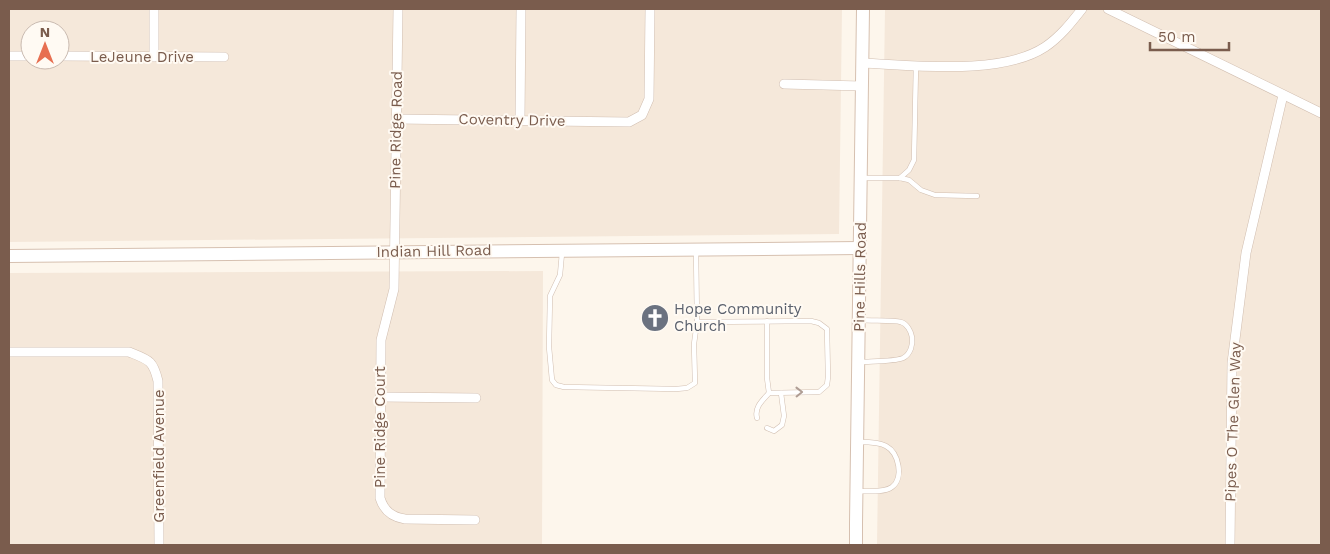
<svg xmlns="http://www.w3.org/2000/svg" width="1330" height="554" font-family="'Work Sans',sans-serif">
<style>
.residential{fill:#f5e8da;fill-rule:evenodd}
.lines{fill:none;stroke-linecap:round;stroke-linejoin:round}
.lane-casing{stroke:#d1beb0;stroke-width:5.5}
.street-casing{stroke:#d1beb0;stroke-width:10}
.secondary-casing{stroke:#d6c0b0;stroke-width:14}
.lane{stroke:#fff;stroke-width:4.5}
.street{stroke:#fff;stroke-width:9}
.secondary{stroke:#fff;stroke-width:12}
.oneway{stroke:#af9d94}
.labels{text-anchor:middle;stroke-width:4;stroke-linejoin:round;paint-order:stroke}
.street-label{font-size:15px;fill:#7a5c4d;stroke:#fffaf3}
.worship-label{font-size:15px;fill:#5b616d;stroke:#fffaf3;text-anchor:start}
</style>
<rect width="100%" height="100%" fill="#fdf6ec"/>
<g class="residential">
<path d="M9,9H842L839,234L9,242ZM30,30H60V60H30Z"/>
<path d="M885,9H1321V545H877Z"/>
<path d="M543,271L542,545H9V273Z"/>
</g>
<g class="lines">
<defs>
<g id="lane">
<path d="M863,178H900L909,180L921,190L935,195L977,196"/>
<path d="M900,178L909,170L914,160L916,65"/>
<path d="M696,250L697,322L811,321L819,323L827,329L828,377L827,385L819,392L769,393L767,378V321"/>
<path d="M562,253L560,275L550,296L549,347L552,380L556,385L564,387L676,389L687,388L695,383L694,344L697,322"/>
<path d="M860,362C871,361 893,362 903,358C911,354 913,344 912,337C911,331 907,324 901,322C893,320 871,321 861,320"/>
<path d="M757,418C754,407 763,400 769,393"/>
<path d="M767,428L774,431L782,425L784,416L781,393"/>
<path d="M858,491C868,491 884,493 892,487C904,478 899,453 886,446C879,442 868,442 860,442"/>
</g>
<g id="street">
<path d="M398,9L394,289L381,340L380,498C384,511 392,517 405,519L475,520"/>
<path d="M1108,9L1321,113"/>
<path d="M9,56H30"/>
<path d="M60,56L224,57"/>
<path d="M154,57V9"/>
<path d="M862,63C914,65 1001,76 1045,47C1060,37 1071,23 1082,9"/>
<path d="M784,84L862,86"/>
<path d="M396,119L629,122L642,115L649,99L650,9"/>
<path d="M520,120L521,9"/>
<path d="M9,352H129C149,360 153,360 158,381L159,545"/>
<path d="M380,397L476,398"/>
<path d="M1230,545L1232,363L1246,253L1283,95"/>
</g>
<g id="secondary">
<path d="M9,256L860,248"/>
<path d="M856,545V523L863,9"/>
</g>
</defs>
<use href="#lane" class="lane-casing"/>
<use href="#street" class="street-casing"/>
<use href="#secondary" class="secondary-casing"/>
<use href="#lane" class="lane"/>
<use href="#street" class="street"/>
<use href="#secondary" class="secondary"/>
</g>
<defs><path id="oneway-chevron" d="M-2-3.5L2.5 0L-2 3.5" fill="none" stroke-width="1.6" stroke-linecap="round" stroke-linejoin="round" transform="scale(1.25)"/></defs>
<use class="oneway" href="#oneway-chevron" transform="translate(799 392) rotate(-1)"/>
<defs>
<symbol id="church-disc" viewBox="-11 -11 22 22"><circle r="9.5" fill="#6b7280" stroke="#fffaf3"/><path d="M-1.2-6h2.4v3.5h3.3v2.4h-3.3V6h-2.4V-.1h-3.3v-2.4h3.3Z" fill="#fff"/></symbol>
</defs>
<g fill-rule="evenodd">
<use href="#church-disc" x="639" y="302" width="32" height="32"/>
</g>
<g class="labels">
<g class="street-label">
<text x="142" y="62">LeJeune Drive</text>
<text transform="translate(512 120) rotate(1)" y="5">Coventry Drive</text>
<text transform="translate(396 130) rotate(-89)" y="5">Pine Ridge Road</text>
<text transform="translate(434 251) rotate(-1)" y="5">Indian Hill Road</text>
<text transform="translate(860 277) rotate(-89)" y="5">Pine Hills Road</text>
<text transform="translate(1233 422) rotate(-88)" y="5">Pipes O The Glen Way</text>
<text transform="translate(380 427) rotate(-90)" y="5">Pine Ridge Court</text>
<text transform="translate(159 456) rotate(-90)" y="5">Greenfield Avenue</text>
</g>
<g class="worship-label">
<text x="674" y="314">Hope Community<tspan x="674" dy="17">Church</tspan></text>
</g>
</g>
<rect width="1330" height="554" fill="none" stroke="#7a5c4d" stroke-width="20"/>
<g transform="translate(45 45)"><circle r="24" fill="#fffaf3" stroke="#cabbb1"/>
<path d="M0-4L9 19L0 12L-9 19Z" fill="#e76f51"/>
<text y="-8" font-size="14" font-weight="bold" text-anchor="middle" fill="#7a5c4d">N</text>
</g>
<path d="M1150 42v8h79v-8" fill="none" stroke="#7a5c4d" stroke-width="2.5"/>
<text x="1158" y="42" font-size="15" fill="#7a5c4d" stroke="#fffaf3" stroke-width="4" paint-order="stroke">50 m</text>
</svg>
